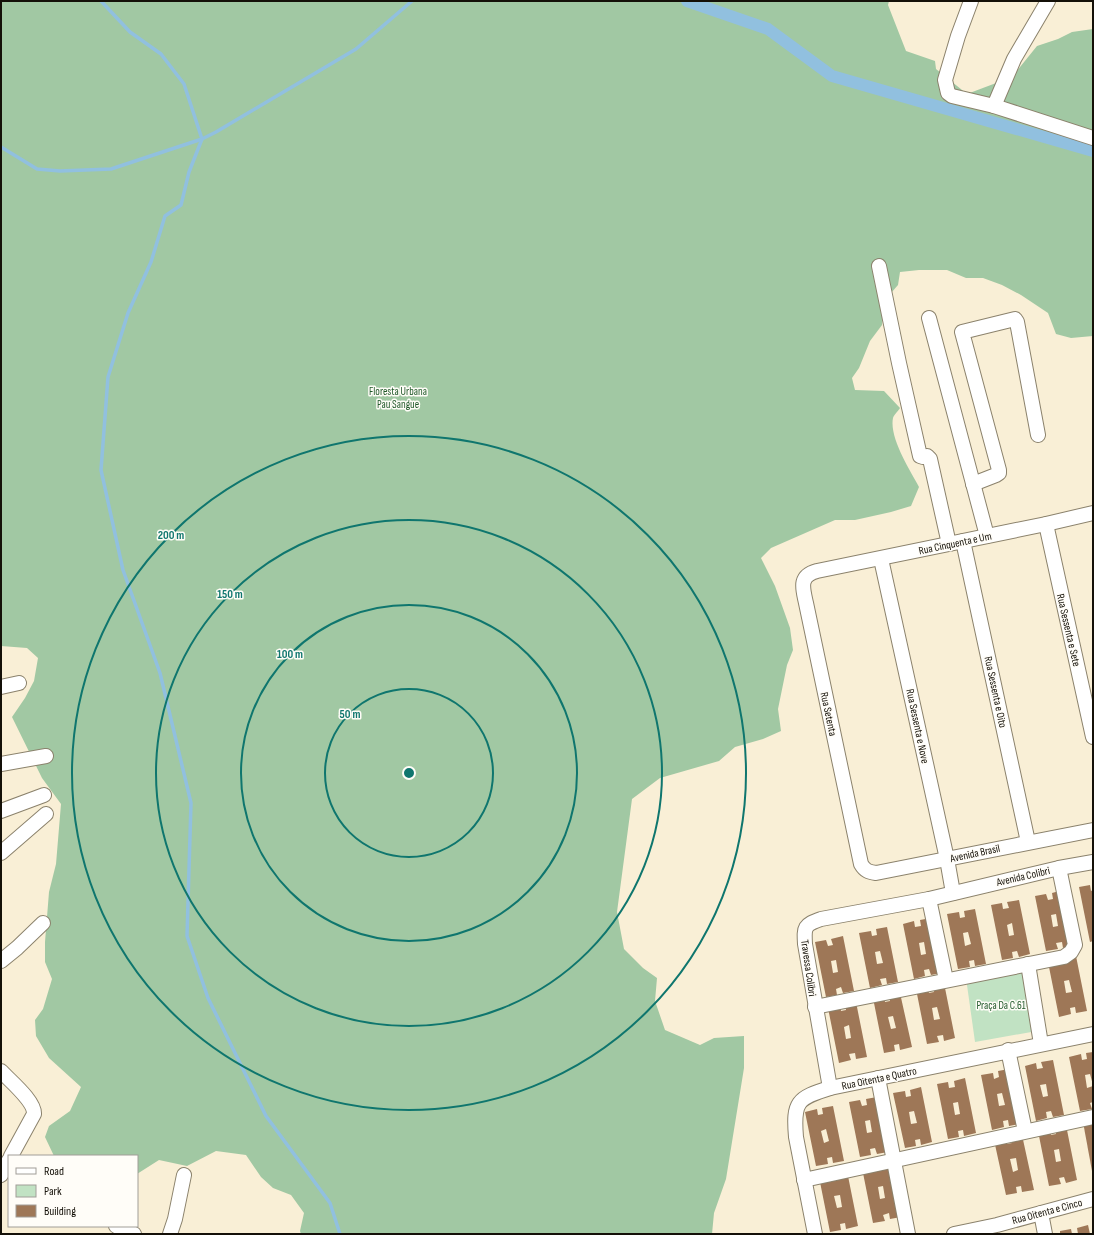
<svg xmlns="http://www.w3.org/2000/svg" width="1094" height="1235" font-family="'Sofia Sans Condensed',sans-serif">
<style>
.green{fill:#c1e2c3}
.forest{fill:#a1c8a3}
.lines{fill:none;stroke-linecap:round;stroke-linejoin:round}
.stream{stroke:#91c0df;stroke-width:3.5}
.canal{stroke:#91c0df;stroke-width:12}
.building{fill:#9e7757;fill-rule:evenodd}
.minor-casing{stroke:#8b826c;stroke-width:16}
.minor{stroke:#fff;stroke-width:14}
.ring{fill:none;stroke:#0f766e;stroke-width:2}
.labels{text-anchor:middle;stroke-width:3;stroke-linejoin:round;paint-order:stroke}
.park-label{font-size:11px;fill:#205829;stroke:#fffdf8}
.street-label{font-size:11px;fill:#141008;stroke:#fffdf8}
.centre{fill:#0f766e;stroke:#fffdf8;stroke-width:2}
.ring-label{font-size:12px;text-anchor:middle;font-weight:bold;fill:#0f766e;stroke:#fffdf8;stroke-width:3;stroke-linejoin:round;paint-order:stroke}
</style>
<rect width="100%" height="100%" fill="#f9efd6"/>
<path class="green" d="M1027,966L1037,1031L975,1042L966,978Z"/>
<path class="forest" d="M1,1H889L888,5L906,51L935,61L936,69L967,94L1012,77L1037,46L1058,39L1072,32L1093,29V336L1071,338L1056,334L1048,313L1021,295L1002,285L983,278H966L947,270H919L900,272L898,285L884,301L882,325L870,341L859,368L852,378L855,390L884,391L900,408C898,411 894,415 893,418C889,438 910,470 919,487L911,506L891,512L855,520H835L771,548L761,558L775,586L790,628L793,650L787,665L778,709L781,731L763,739L735,747L719,761L660,778L632,799L617,912L624,949L643,968L657,978L655,1001L665,1030L700,1045L714,1038L744,1036V1068L726,1179L714,1213L712,1234H301L300,1231L304,1213L291,1195L273,1188L261,1177L246,1155L216,1151L187,1166L159,1160L137,1174V1156H54L45,1137L49,1126L70,1111L81,1087L49,1058L36,1036L35,1020L43,1009L52,979L45,962V942L49,892L56,864L61,804L42,778L12,717L25,698L34,681L38,658L27,648L1,646Z"/>
<g class="lines">
<g class="stream">
<path d="M1,147L37,169L60,171L111,169L202,139L184,84L161,54L130,32L101,1"/>
<path d="M340,1234L330,1203L266,1116L208,998L187,936L191,803L160,673L123,570L101,470L108,377L128,313L151,262L165,216L181,205L189,172L202,139L216,132L356,49L412,1"/>
</g>
<path class="canal" d="M687,1L768,29L832,76L1093,151"/>
</g>
<g class="building">
<path d="M1090,885L1091,891L1093,890V941L1090,942L1079,887Z"/>
<path d="M1063,890L1074,945L1063,948L1062,942L1056,943L1058,949L1046,951L1035,896L1046,894L1048,900L1053,899L1052,893ZM1056,914L1058,926L1053,927L1051,915Z"/>
<path d="M1019,900L1030,954L1019,957L1017,951L1012,952L1013,958L1002,960L991,905L1002,903L1003,909L1009,908L1007,902ZM1012,923L1014,935L1009,936L1007,925Z"/>
<path d="M975,909L986,964L975,966L974,960L969,961L970,967L958,969L947,914L959,912L960,918L965,917L964,911ZM968,932L971,944L965,946L963,933Z"/>
<path d="M931,918L942,973L931,975L929,969L924,970L925,976L914,979L903,924L914,921L915,927L921,926L920,920ZM924,942L926,954L921,955L919,943Z"/>
<path d="M887,927L898,982L887,984L886,978L880,979L882,985L870,988L859,933L871,931L872,936L877,935L876,929ZM880,951L883,963L877,964L875,952Z"/>
<path d="M843,936L854,991L843,993L841,987L836,989L837,995L826,997L815,942L826,940L828,946L833,945L831,939ZM836,960L838,972L833,973L831,961Z"/>
<path d="M1076,956L1087,1011L1076,1013L1075,1007L1070,1008L1071,1014L1059,1017L1048,962L1060,959L1061,965L1066,964L1065,958ZM1069,980L1072,992L1066,993L1064,981Z"/>
<path d="M944,983L955,1038L944,1041L943,1035L937,1036L939,1042L927,1044L916,989L927,987L929,993L934,992L933,986ZM937,1007L940,1019L934,1020L932,1008Z"/>
<path d="M900,993L912,1047L900,1050L899,1044L894,1045L895,1051L884,1053L873,998L884,996L885,1002L890,1001L889,995ZM893,1016L896,1028L891,1029L888,1017Z"/>
<path d="M856,1002L867,1057L856,1059L855,1053L849,1054L851,1060L839,1063L828,1008L840,1005L841,1011L846,1010L845,1004ZM849,1025L851,1038L846,1039L844,1027Z"/>
<path d="M1093,1052V1085L1090,1074L1085,1075L1087,1088L1093,1086V1102L1090,1103L1092,1109L1080,1111L1069,1057L1081,1054L1082,1060L1087,1059L1086,1053Z"/>
<path d="M1053,1060L1064,1115L1053,1117L1051,1111L1046,1112L1047,1118L1036,1121L1025,1066L1036,1063L1037,1069L1043,1068L1041,1062ZM1046,1084L1048,1096L1043,1097L1040,1085Z"/>
<path d="M1009,1069L1020,1124L1009,1126L1008,1120L1003,1121L1004,1127L992,1130L981,1075L993,1073L994,1079L999,1077L998,1071ZM1002,1093L1005,1105L999,1106L997,1094Z"/>
<path d="M965,1078L976,1133L964,1136L963,1130L958,1131L959,1137L948,1139L937,1084L948,1082L949,1088L955,1087L954,1081ZM958,1102L960,1114L955,1115L953,1103Z"/>
<path d="M921,1087L932,1142L921,1145L920,1139L915,1140L916,1146L905,1148L893,1093L905,1091L906,1097L911,1096L910,1090ZM914,1111L917,1123L911,1124L909,1112Z"/>
<path d="M877,1097L888,1152L877,1154L875,1148L870,1149L871,1155L860,1157L849,1102L860,1100L862,1106L867,1105L866,1099ZM870,1120L872,1132L867,1133L865,1121Z"/>
<path d="M833,1106L844,1161L833,1163L832,1157L827,1158L828,1164L816,1166L805,1112L817,1109L818,1115L823,1114L822,1108ZM826,1129L829,1141L824,1143L821,1131Z"/>
<path d="M1093,1120V1171H1092L1083,1122Z"/>
<path d="M1066,1125L1077,1180L1066,1183L1064,1177L1059,1178L1061,1184L1049,1186L1038,1131L1050,1129L1051,1135L1056,1134L1055,1128ZM1059,1149L1061,1161L1056,1162L1054,1150Z"/>
<path d="M1022,1135L1034,1190L1022,1192L1021,1186L1016,1187L1017,1193L1006,1195L994,1140L1006,1138L1007,1144L1012,1143L1011,1137ZM1016,1158L1018,1170L1013,1172L1010,1159Z"/>
<path d="M890,1162L901,1217L890,1219L889,1213L883,1215L885,1221L873,1223L862,1168ZM883,1186L885,1198L880,1199L878,1187Z"/>
<path d="M847,1171L858,1226L846,1229L845,1223L840,1224L841,1230L830,1232L819,1177ZM840,1195L842,1207L837,1208L834,1196Z"/>
<path d="M1088,1225L1090,1234H1078L1077,1228Z"/>
<path d="M1071,1229L1072,1234H1060V1231Z"/>
</g>
<g class="lines">
<defs>
<g id="minor">
<path d="M971,1L958,36L945,80L948,93L952,96L994,106L1093,138"/>
<path d="M994,106L1014,59L1048,1"/>
<path d="M879,266L899,363L920,456L923,457L927,456L930,459L949,544"/>
<path d="M929,318L987,536"/>
<path d="M973,484L996,475L999,473V470L962,332L1015,319L1017,322L1038,435"/>
<path d="M1093,513L1046,524L817,571C798,576 803,589 806,603L861,864C865,871 869,872 876,873L1093,830"/>
<path d="M1046,524L1093,737"/>
<path d="M963,541L1028,842"/>
<path d="M881,559L947,859L953,893"/>
<path d="M1,687L19,683"/>
<path d="M1,764L46,756"/>
<path d="M1,811L44,795"/>
<path d="M1,853L46,814"/>
<path d="M929,899L946,980"/>
<path d="M1,961L17,948L43,923"/>
<path d="M1028,964L1041,1044"/>
<path d="M815,1007L1064,957L1071,952L1075,945L1059,868"/>
<path d="M1008,1050L1025,1131"/>
<path d="M1,1071C10,1081 35,1101 34,1114L11,1156"/>
<path d="M878,1078L908,1234"/>
<path d="M830,1088L805,944C804,927 804,925 821,919L929,899L1059,868L1093,862"/>
<path d="M1,1175L9,1160"/>
<path d="M804,1180L1093,1117"/>
<path d="M1041,1213L1045,1234"/>
<path d="M116,1226L134,1234"/>
<path d="M170,1234L175,1219L184,1175"/>
<path d="M815,1234L796,1137C793,1102 797,1098 830,1088L1093,1034"/>
<path d="M954,1234L997,1225L1093,1199"/>
</g>
</defs>
<use href="#minor" class="minor-casing"/>
<use href="#minor" class="minor"/>
</g>
<g class="ring">
<circle cx="409" cy="773" r="84"/>
<circle cx="409" cy="773" r="168"/>
<circle cx="409" cy="773" r="253"/>
<circle cx="409" cy="773" r="337"/>
</g>
<g class="labels">
<g class="park-label">
<text x="398" y="395">Floresta Urbana<tspan x="398" dy="13">Pau Sangue</tspan></text>
<text x="1001" y="1009">Praça Da C.61</text>
</g>
<g class="street-label">
<text transform="translate(955 543) rotate(-12)" y="4">Rua Cinquenta e Um</text>
<text transform="translate(1069 630) rotate(77)" y="4">Rua Sessenta e Sete</text>
<text transform="translate(996 692) rotate(78)" y="4">Rua Sessenta e Oito</text>
<text transform="translate(829 714) rotate(78)" y="4">Rua Setenta</text>
<text transform="translate(918 726) rotate(78)" y="4">Rua Sessenta e Nove</text>
<text transform="translate(975 853) rotate(-12)" y="4">Avenida Brasil</text>
<text transform="translate(1023 876) rotate(-13)" y="4">Avenida Colibri</text>
<text transform="translate(809 968) rotate(82)" y="4">Travessa Colibri</text>
<text transform="translate(879 1078) rotate(-12)" y="4">Rua Oitenta e Quatro</text>
<text transform="translate(1047 1211) rotate(-15)" y="4">Rua Oitenta e Cinco</text>
</g>
</g>
<circle cx="409" cy="773" r="6" class="centre"/>
<g class="ring-label">
<text x="171" y="539">200 m</text>
<text x="230" y="598">150 m</text>
<text x="290" y="658">100 m</text>
<text x="350" y="718">50 m</text>
</g>
<rect width="1094" height="1235" fill="none" stroke="#141008" stroke-width="4"/>
<rect x="8" y="1155" width="130" height="72" fill="#fffdf8" stroke="#a19e98"/>
<rect x="16" y="1168" width="20" height="6" fill="#ffffff" stroke="#a19e98"/>
<text x="44" y="1175" font-size="12" fill="#141008">Road</text>
<rect x="16" y="1185" width="20" height="12" fill="#c1e2c3" stroke="#a19e98"/>
<text x="44" y="1195" font-size="12" fill="#141008">Park</text>
<rect x="16" y="1205" width="20" height="12" fill="#9e7757" stroke="#a19e98"/>
<text x="44" y="1215" font-size="12" fill="#141008">Building</text>
</svg>
